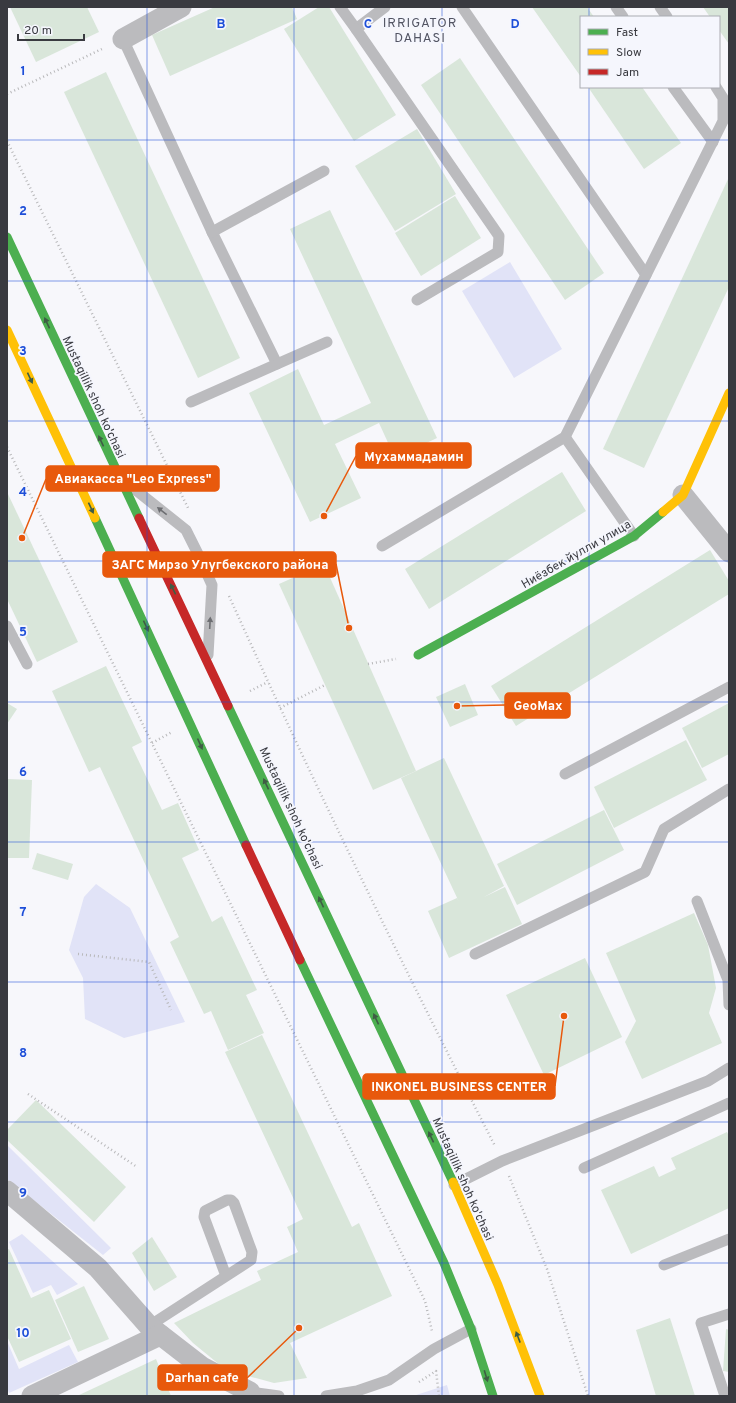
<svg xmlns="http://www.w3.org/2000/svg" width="736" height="1403" font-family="Overpass,sans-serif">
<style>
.green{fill:#e1e3f7}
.building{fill:#d9e6da}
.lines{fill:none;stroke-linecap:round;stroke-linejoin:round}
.path{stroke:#b8b8ba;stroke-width:2.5;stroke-dasharray:1 3;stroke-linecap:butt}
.lane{stroke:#bbbbbe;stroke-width:11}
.street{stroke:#bbbbbe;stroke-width:21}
.fast{stroke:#4caf50;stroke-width:9}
.slow{stroke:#ffc107;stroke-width:9}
.jam{stroke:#c62828;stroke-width:9}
.oneway{fill:#3f5d45}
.oneway2{fill:#6d6e72}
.grid{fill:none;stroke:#1d4ed8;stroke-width:1;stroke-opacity:0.55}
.labels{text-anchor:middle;stroke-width:3.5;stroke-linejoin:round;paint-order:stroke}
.street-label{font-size:12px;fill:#393a40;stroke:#f5f6fd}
.neighbourhood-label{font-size:13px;letter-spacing:1px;fill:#525462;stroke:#f5f6fd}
.grid-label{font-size:13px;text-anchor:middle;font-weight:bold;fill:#1d4ed8;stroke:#f5f6fd;stroke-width:3.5;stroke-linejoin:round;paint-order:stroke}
.leader{fill:none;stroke:#e8590c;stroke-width:1.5}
.callout-dot{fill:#e8590c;stroke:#f5f6fd;stroke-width:1.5}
.callout{fill:#e8590c;stroke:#e8590c;stroke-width:1.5}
.callout-label{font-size:13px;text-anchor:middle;font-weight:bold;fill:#fff}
</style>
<rect width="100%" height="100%" fill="#f7f7fb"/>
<g class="green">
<path d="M510,262L562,349L514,378L462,291Z"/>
<path d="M96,884L130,908L185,1022L124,1038L85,1019L83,978L69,950L84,897Z"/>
<path d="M7,1145L111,1248L103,1255L7,1179Z"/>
<path d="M22,1234L78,1284L57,1295L51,1285L33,1293L9,1242Z"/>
<path d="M7,1341L19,1369L69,1345L78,1362L9,1393L7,1388Z"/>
<path d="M447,1385L450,1396H413Z"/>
</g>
<g class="building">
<path d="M10,7H87L99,32L36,62Z"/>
<path d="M215,7H292L297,19L170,76L152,35Z"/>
<path d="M319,7H329L396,115L354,141L284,29Z"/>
<path d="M532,7H587L594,17H581V77Z"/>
<path d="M703,7H729V44L719,30V17H710Z"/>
<path d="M460,58L604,273L565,300L421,85Z"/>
<path d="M106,72L240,358L198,378L64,92Z"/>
<path d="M588,87H642L681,143L644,169Z"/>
<path d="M417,129L456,194L395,231L355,166Z"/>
<path d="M729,177V287L644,468L603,449Z"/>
<path d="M455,196L481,238L421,276L395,233Z"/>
<path d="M330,210L437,438L395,458L379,423L335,444L361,498L310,522L249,393L298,369L324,425L371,403L290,229Z"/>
<path d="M562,472L586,511L429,609L405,569Z"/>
<path d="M7,492L78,642L37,662L7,599Z"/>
<path d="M710,550L729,581V594L516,726L491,686Z"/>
<path d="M324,564L416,771L373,790L279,584Z"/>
<path d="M106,666L142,742L132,747L162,810L178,803L199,850L182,858L212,922L222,916L257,990L246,995L264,1033L228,1050L211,1011L204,1014L170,942L179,937L100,767L89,772L52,691Z"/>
<path d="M465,684L478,715L450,727L436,697Z"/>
<path d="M7,703L17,709L7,724Z"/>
<path d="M729,703V754L702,768L682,728Z"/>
<path d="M686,740L707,780L614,828L594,787Z"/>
<path d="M444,758L504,886L484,897L505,887L522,924L449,958L428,911L457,898L459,902L401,778Z"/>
<path d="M7,779L32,780L29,858H7Z"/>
<path d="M604,810L624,850L517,905L497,864Z"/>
<path d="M37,853L73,864L68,880L32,869Z"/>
<path d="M694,913L708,945L716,988L709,1013L722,1043L642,1079L625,1042L636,1021L606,953Z"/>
<path d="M585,958L622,1037L544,1075L506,995Z"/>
<path d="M262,1035L352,1227L359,1223L392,1296L290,1343L307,1378L274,1383L226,1370L193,1343L174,1323L261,1280L257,1271L298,1252L287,1227L303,1219L225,1052Z"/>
<path d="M36,1100L126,1187L94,1222L7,1140V1130Z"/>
<path d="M727,1132L729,1136V1208L631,1254L601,1190L654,1166L659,1177L676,1169L671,1158Z"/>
<path d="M152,1237L177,1277L154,1291L132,1253Z"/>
<path d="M9,1249L31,1298L49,1290L71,1339L19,1362L7,1336V1250Z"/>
<path d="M84,1286L109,1339L78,1352L55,1300Z"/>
<path d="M670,1318L695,1396H656L636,1330Z"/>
<path d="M726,1329L729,1330V1372L723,1371Z"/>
<path d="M156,1359L171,1396H77Z"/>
</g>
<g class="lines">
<g class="path">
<path d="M7,94L104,48"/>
<path d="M7,141L189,510"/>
<path d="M7,447L425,1301L432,1331"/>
<path d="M229,596C313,782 402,965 495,1146"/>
<path d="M368,664L396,659"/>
<path d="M250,691L268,682"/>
<path d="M280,708L325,685"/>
<path d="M152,743L172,732"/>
<path d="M78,954L149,962L171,1010"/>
<path d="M28,1094L137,1167"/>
<path d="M509,1176L547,1269L588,1396"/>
<path d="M419,1382L436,1371L439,1396"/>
</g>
<g class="lane">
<path d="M340,7L356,29L385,7"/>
<path d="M462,7L646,275"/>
<path d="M616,7L623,17"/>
<path d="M660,7L667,17"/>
<path d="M356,29L499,236L498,252L417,300"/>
<path d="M123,39L212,232L277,364L191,402"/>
<path d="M673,87L713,142"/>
<path d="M212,232L324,171"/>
<path d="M277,364L327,342"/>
<path d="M565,437L634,536"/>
<path d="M127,483L186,530L198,554L212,585L208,655"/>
<path d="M382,546L565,437L723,121V98L716,87"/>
<path d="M7,626L27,664"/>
<path d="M565,774L729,687"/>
<path d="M697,901L728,980L729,1005"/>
<path d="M475,954L645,872L664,829L729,789"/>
<path d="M584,1168L729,1103"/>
<path d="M454,1185L502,1161L708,1081L729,1068"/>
<path d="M664,1265L729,1239"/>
<path d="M149,1326L251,1260L252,1252L234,1203L231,1200H227L205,1211L204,1217L226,1276"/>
<path d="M247,1394L250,1392L279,1396"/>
<path d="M326,1396L357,1391L389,1380L434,1349L471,1329"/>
<path d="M725,1396L701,1323L729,1314"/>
</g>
<g class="street">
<path d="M123,39L181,7"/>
<path d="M683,495L729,552"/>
<path d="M7,1191L98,1268L149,1326L202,1367L250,1392"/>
<path d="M32,1396L160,1335"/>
</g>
<g class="fast">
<path d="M7,237L139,518"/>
<path d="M95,518L246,845"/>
<path d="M418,655L634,536L663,512"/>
<path d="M228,706L453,1182"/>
<path d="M300,960L444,1263L471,1329L493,1396"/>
</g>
<g class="slow">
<path d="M7,330L95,518"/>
<path d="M663,512L683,495L729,393"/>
<path d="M453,1182L498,1285L540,1396"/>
</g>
<g class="jam">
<path d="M139,518L228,706"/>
<path d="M246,845L300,960"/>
</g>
</g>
<defs><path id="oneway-solid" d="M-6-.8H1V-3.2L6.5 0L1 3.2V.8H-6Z"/></defs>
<g class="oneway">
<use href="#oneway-solid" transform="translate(47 323) rotate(-115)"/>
<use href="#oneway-solid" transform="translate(30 378) rotate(65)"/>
<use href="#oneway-solid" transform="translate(101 441) rotate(-115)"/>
<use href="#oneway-solid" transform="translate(91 508) rotate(65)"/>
<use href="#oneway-solid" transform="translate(173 589) rotate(-116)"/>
<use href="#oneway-solid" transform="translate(146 626) rotate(65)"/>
<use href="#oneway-solid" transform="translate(200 744) rotate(66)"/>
<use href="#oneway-solid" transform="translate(266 784) rotate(-115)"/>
<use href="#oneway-solid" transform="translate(321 902) rotate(-115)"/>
<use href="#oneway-solid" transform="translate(376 1019) rotate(-115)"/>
<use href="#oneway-solid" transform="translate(431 1137) rotate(-115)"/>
<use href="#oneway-solid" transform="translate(518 1337) rotate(-111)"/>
<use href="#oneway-solid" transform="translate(486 1376) rotate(73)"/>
</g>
<g class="oneway2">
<use href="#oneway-solid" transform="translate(162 511) rotate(-142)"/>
<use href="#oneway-solid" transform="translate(210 623) rotate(-87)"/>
</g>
<path class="grid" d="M147,7V1396M294,7V1396M442,7V1396M589,7V17M589,87V1396M7,140H729M7,281H729M7,421H729M7,561H729M7,702H729M7,842H729M7,982H729M7,1122H729M7,1263H729"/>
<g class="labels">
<g class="street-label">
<text transform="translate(94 397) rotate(65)" y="4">Mustaqillik shoh ko'chasi</text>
<text transform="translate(576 554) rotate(-30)" y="4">Ниёзбек йулли улица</text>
<text transform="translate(291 808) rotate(65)" y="4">Mustaqillik shoh ko'chasi</text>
<text transform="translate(463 1179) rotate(66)" y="4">Mustaqillik shoh ko'chasi</text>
</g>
<g class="neighbourhood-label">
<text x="420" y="27">IRRIGATOR<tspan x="420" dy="15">DAHASI</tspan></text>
</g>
</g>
<g class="grid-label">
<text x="221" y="28">B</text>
<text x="368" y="28">C</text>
<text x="515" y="28">D</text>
<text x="23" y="75">1</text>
<text x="23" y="215">2</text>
<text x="23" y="355">3</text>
<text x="23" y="496">4</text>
<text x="23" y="636">5</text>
<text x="23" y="776">6</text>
<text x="23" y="916">7</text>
<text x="23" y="1057">8</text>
<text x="23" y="1197">9</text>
<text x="23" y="1337">10</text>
</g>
<path class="leader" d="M324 516L356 456M22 538L46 479M349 628L336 564M457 706L505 705M564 1016L555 1086M299 1328L247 1378"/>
<g class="callout-dot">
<circle cx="324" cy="516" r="4"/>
<circle cx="22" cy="538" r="4"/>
<circle cx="349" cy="628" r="4"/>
<circle cx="457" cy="706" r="4"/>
<circle cx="564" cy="1016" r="4"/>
<circle cx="299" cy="1328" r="4"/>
</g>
<g class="callout">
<rect x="356" y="443" width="115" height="25" rx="4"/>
<rect x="46" y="466" width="173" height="25" rx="4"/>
<rect x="103" y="552" width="233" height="25" rx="4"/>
<rect x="505" y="693" width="65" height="25" rx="4"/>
<rect x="363" y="1074" width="192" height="25" rx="4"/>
<rect x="158" y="1365" width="89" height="25" rx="4"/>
</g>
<g class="callout-label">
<text x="414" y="461">Мухаммадамин</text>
<text x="133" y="483">Авиакасса "Leo Express"</text>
<text x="220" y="569">ЗАГС Мирзо Улугбекского района</text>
<text x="538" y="710">GeoMax</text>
<text x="459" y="1091">INKONEL BUSINESS CENTER</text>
<text x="202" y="1382">Darhan cafe</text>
</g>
<rect width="736" height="1403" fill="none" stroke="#393a40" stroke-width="16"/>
<rect x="580" y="16" width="140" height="72" fill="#f5f6fd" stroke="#aaabb1"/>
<rect x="588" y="29" width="20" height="6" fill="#4caf50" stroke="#aaabb1"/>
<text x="616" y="36" font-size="12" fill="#393a40">Fast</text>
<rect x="588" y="49" width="20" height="6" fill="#ffc107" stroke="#aaabb1"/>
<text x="616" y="56" font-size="12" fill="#393a40">Slow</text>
<rect x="588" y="69" width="20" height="6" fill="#c62828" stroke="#aaabb1"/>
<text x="616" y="76" font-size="12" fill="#393a40">Jam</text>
<path d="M18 34v6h66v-6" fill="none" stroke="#393a40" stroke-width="2"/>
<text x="24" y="34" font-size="12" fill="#393a40" stroke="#f5f6fd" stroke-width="3" paint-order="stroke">20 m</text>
</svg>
